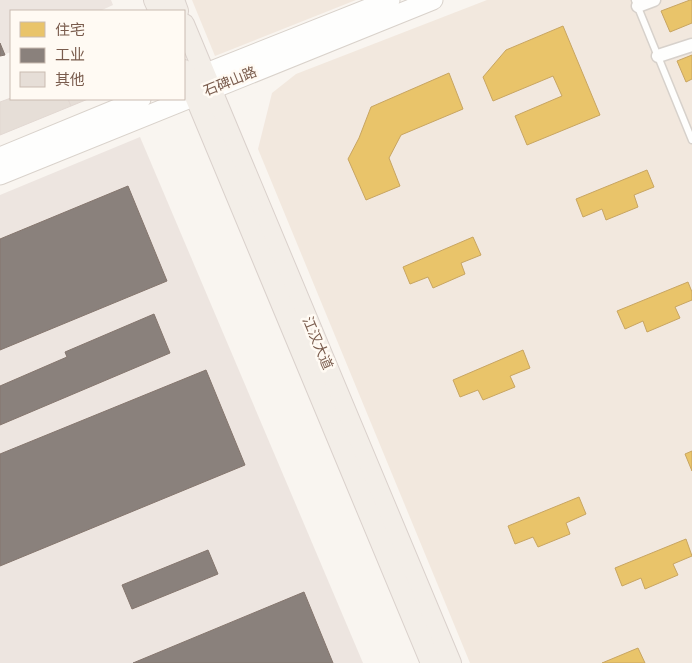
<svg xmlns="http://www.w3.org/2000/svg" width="692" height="663" font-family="'Fira Sans','Noto Sans SC',sans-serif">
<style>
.residential{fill:#f2e8de}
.industrial{fill:#ede5e0}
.homes{fill:#e9c46a;stroke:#c8a561}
.industry{fill:#8a817c;stroke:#85766e}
.building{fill:#e6ded7;stroke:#e2d8d2}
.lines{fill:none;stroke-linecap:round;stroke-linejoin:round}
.lane-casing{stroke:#d7d1cb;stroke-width:9}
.street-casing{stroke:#d7d1cb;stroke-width:15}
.secondary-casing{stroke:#d9d2cb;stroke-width:21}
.primary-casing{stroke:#dad1cc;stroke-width:22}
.lane{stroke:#fefefd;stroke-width:6}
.street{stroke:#fefefd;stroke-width:12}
.secondary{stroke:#fefefd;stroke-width:19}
.primary{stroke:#f3eee8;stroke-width:20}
.labels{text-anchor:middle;stroke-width:5;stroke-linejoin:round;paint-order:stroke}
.street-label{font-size:14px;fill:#7a5c4d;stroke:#fffaf3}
</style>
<rect width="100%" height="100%" fill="#f9f5f0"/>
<g class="residential">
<path d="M192,0H356L215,56Z"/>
<path d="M487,0H692V663H470L258,149L272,93L296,74Z"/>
</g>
<g class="industrial">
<path d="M0,0H111L113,5L100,11H11V52L0,56Z"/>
<path d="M140,137L363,663H0V195Z"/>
</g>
<g class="homes">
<path d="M690,0H692V23L670,32L661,11Z"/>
<path d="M563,26L600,115L527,145L515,116L562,96L553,76L493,101L483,77L506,50Z"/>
<path d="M692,55V79L686,82L677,61Z"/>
<path d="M449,73L463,109L401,135L389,158L400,186L366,200L348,159L359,138L371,107Z"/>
<path d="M647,170L654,187L634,195L638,207L606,220L602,209L583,217L576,199Z"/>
<path d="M473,237L481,255L461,263L465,274L433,288L428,277L410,284L403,267Z"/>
<path d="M688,282L692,292V300L675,307L680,318L647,332L643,321L625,329L617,311Z"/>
<path d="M523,350L530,368L510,376L515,387L483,400L478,390L460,397L453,380Z"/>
<path d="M692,451V471L685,454Z"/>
<path d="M579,497L586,514L566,523L570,534L538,547L533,537L515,544L508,526Z"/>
<path d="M686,539L692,556L673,564L678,575L645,589L641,578L622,586L615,568Z"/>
<path d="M638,648L645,663H602Z"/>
</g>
<g class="industry">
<path d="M0,43L5,55L0,56Z"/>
<path d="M128,186L167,281L0,350V239Z"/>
<path d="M154,314L170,353L0,425V386L67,357L65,352Z"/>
<path d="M206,370L245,465L0,566V454Z"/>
<path d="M208,550L218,574L132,609L122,585Z"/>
<path d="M304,592L333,663H133Z"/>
</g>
<g class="building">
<path d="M11,98V99H68L71,106L0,135V102Z"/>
<path d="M68,99H88L71,106Z"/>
</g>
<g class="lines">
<defs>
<path id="lane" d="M635,0L692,140"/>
<g id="street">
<path d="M638,6L654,0"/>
<path d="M658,56L692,45"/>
</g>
<g id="secondary">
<path d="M191,79L390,0"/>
<path d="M0,157L141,99"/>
<path d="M0,175L433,0"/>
</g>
<g id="primary">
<path d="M154,0L159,11"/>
<path d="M174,0L178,11"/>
<path d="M184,24L451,663"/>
<path d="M184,70L431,663"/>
</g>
</defs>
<use href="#lane" class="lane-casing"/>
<use href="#street" class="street-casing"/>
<use href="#secondary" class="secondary-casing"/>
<use href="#primary" class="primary-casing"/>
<use href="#lane" class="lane"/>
<use href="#street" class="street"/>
<use href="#secondary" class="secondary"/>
<use href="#primary" class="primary"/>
</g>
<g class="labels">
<g class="street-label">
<text transform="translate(230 81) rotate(-22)" y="5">石碑山路</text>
<text transform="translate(318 343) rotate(67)" y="5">江汉大道</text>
</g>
</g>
<rect x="10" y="10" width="175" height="90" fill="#fffaf3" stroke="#cabbb1"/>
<rect x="20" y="22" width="25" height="15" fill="#e9c46a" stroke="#cabbb1"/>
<text x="55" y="35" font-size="15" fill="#7a5c4d">住宅</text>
<rect x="20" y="48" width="25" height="15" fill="#8a817c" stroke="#cabbb1"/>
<text x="55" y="60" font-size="15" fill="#7a5c4d">工业</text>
<rect x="20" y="72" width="25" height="15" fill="#e6ded7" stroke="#cabbb1"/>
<text x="55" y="85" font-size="15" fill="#7a5c4d">其他</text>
</svg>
